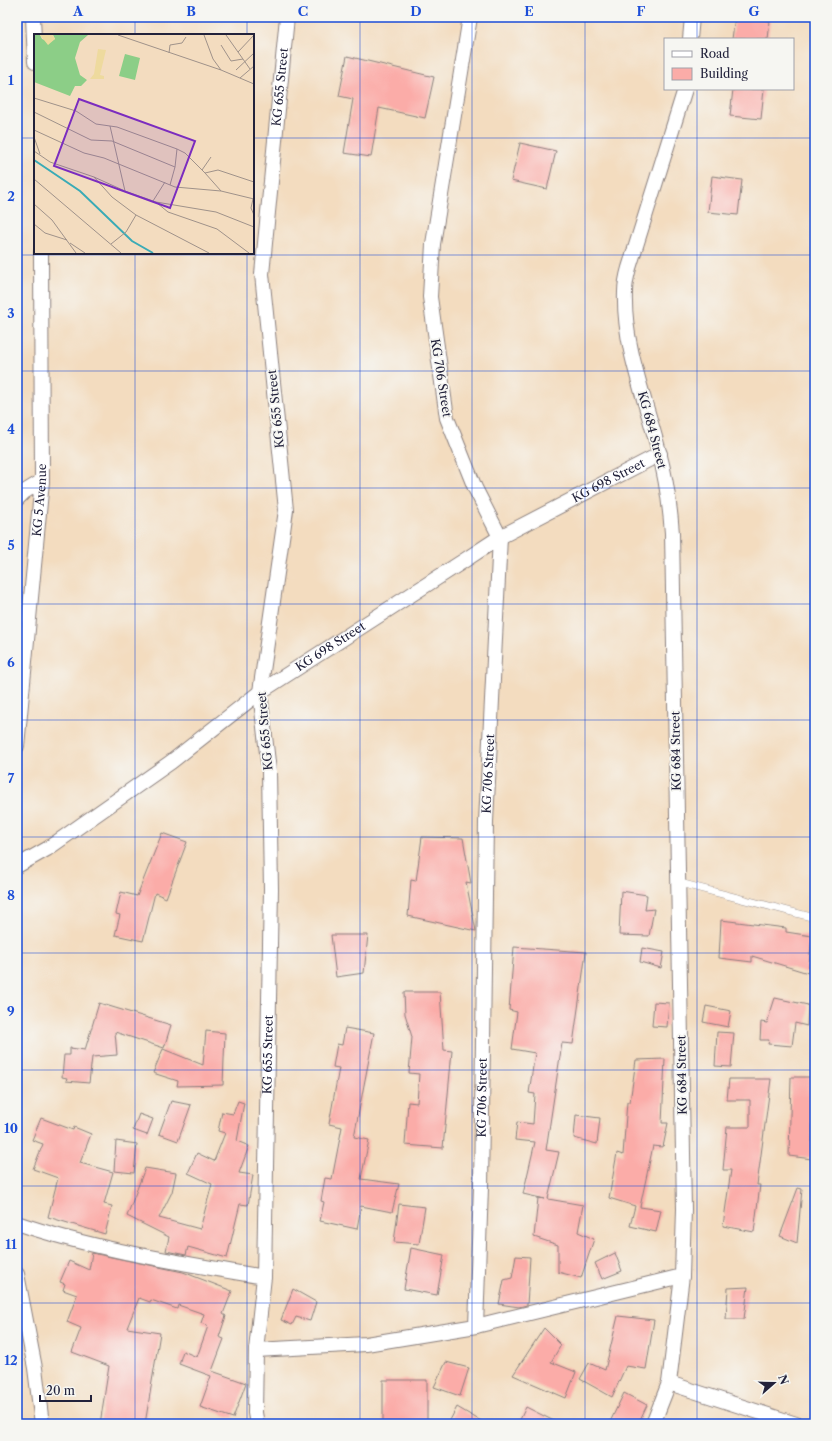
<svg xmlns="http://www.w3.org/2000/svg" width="832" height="1441" font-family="'Libre Caslon Text',serif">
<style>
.building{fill:#fbaca8}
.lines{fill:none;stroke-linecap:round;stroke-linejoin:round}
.lane-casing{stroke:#8a7f7d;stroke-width:8}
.street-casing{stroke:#8a7f7d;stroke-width:16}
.lane{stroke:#fff;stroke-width:7}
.street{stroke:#fff;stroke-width:14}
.grid{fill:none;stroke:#1d4ed8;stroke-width:1;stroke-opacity:0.55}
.labels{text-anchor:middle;stroke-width:3.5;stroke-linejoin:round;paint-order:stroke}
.street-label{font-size:12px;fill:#22223b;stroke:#f6f6f2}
.inset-river{fill:none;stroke:#3aabb6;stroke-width:2}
.inset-road{fill:none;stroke:#9f928a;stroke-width:1}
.view{fill:#7b2cbf;fill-opacity:0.15;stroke:#7b2cbf;stroke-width:2}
.inset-edge{fill:none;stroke:#22223b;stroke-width:2}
.neatline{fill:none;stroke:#1d4ed8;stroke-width:1.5}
.grid-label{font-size:13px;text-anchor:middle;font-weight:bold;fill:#1d4ed8}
</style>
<rect width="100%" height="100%" fill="#f6f6f2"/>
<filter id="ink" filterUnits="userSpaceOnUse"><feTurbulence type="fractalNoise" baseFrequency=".025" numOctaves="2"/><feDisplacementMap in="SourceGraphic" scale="8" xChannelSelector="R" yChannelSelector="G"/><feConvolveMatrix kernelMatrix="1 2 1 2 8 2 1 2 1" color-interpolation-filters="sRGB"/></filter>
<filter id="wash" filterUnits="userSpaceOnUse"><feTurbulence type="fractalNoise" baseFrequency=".012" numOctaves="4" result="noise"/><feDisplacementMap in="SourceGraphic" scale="16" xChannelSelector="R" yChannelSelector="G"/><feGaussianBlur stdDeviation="0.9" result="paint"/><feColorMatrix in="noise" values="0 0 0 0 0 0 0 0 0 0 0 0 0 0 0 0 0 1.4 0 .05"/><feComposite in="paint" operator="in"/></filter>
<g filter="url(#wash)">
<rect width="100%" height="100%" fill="#f3dcbf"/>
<g id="blocks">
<g class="building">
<path d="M735,17L770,21L768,39H732Z"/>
<path d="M347,56L434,77L425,118L379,108L371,157L344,153L353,99L339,96Z"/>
<path d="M733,89H764L761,119L730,116Z"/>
<path d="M520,143L556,151L547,189L511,181Z"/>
<path d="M712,176L742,180L738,215L708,212Z"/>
<path d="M162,833L187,842L166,898L155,893L143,941L115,935L120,915L116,914L121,892L137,896Z"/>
<path d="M422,837L463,838L471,883L466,882L476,931L408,916L411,880L416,881Z"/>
<path d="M621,891L647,895L645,910L654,909L649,936L619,935Z"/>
<path d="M721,920L786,928V932L812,936L808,973L752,956V962L719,958Z"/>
<path d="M331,935H368L364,973L336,977Z"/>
<path d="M514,947L586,952L573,1044L562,1043L546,1150L559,1152L548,1199L583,1205L578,1232L594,1239L581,1278L558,1272V1245L534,1237L538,1198L545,1199L523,1194L535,1142L515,1140L517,1122L533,1124L535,1094L529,1093L535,1053L512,1049L517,1012L509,1010Z"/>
<path d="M642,948L664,952L661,968L640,962Z"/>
<path d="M404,992H440L444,1050L452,1051L443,1148L405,1145L408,1102L417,1103L419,1074L409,1073L412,1037L405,1014Z"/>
<path d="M775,998L808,1005L807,1026L795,1023L792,1046L768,1044L769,1040H760L761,1022L767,1023Z"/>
<path d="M654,1002L669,1003L667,1027L652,1026Z"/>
<path d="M99,1003L171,1025L164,1048L115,1032L117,1055L92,1057L89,1083L66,1081L67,1078L62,1077L64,1055H70V1048L85,1050Z"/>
<path d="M706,1006L731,1011L728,1027L703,1022Z"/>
<path d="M345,1028L374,1033L354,1137L369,1140L361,1179L399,1184L392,1212L361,1206L357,1229L320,1221L324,1202L321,1201L325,1178L332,1179L342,1127L329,1124L339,1068L333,1067L337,1044L342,1045Z"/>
<path d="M206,1031L225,1033L223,1085L177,1086L178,1081L153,1073L163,1049L203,1065Z"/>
<path d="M717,1032L734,1033L731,1067L715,1066Z"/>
<path d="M665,1059L662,1123H668L663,1147L653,1146L640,1207L661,1210L656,1232L630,1226L635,1206L609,1198L617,1153L623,1155L627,1102H630L636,1060Z"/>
<path d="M791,1077H813L812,1159L789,1156Z"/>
<path d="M729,1079H771L757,1185H760L754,1232L723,1226L731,1170H723L727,1127H750V1100H727Z"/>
<path d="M171,1101L191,1105L178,1141L159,1134Z"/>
<path d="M238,1101L244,1103L237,1141L249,1146L239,1173L253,1175L248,1205L240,1204L227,1258L188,1247L186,1255L166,1251L169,1237L127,1216L145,1168L176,1173L172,1192L159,1218L200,1229L212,1184L188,1173L197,1153L214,1161L225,1133L218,1131L222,1112L233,1114Z"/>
<path d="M139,1114L153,1119L147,1135L133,1130Z"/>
<path d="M576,1115L600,1118L597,1144L574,1138Z"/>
<path d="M41,1118L73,1130L74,1127L91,1134L80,1163L113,1172L104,1204L112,1206L105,1234L48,1217L58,1178L33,1169L43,1144L32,1140Z"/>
<path d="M116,1141L137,1144L134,1173L114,1171Z"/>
<path d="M798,1188L802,1189L797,1243L780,1236Z"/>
<path d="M399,1204L425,1207L419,1244L394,1242Z"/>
<path d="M411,1248L444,1255L437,1295L404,1289Z"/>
<path d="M92,1253L183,1272L232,1291L223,1314L226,1316L219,1337L224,1339L212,1371L246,1383L233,1418L200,1407L211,1376L179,1364L183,1351L197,1357L208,1326L201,1323L204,1314L178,1305L177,1309L151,1300L150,1302L139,1298L127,1328L160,1333L145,1424H100L109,1366L72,1352L81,1328L67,1322L77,1295L63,1290L65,1284L60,1282L69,1261L89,1270Z"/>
<path d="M615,1253L622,1271L602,1279L595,1263Z"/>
<path d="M516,1256L530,1257L527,1305L519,1307L499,1304L504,1280L512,1278Z"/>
<path d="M748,1287L744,1319H726L728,1288Z"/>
<path d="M293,1289L316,1302L310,1321L296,1317L292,1325L281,1320Z"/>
<path d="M618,1316L654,1320L646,1369L626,1366L612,1397L580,1379L589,1363L605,1370Z"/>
<path d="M544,1328L561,1345L551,1362L576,1372L566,1398L513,1375Z"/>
<path d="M446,1362L469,1368L460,1396L434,1387Z"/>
<path d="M383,1380H427V1423L383,1422Z"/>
<path d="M624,1393L647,1405L638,1424H609Z"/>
<path d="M457,1407L486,1424H448Z"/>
<path d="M526,1407L560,1424H518Z"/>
</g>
</g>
</g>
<g filter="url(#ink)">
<use href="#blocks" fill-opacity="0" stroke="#8a7f7d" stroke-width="1"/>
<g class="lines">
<defs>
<path id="lane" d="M680,883L815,918"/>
<g id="street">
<path d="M33,17L35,62"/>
<path d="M690,39L692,17"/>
<path d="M17,499L24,492L42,481"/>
<path id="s1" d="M17,746L42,481L41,253"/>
<path id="s2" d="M17,866L47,849L171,762L260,692L465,560L500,537L660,454"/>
<path d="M17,1223C95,1250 182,1263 264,1277"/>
<path d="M17,1274L35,1368L42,1424"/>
<path d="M476,1326L682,1276"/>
<path id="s3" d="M256,1350L366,1344L476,1326L481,1188L486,822L500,537L475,488L447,418L430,297L433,244L470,17"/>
<path d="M669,1383L796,1424"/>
<path id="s4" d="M257,1424L255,1413L256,1350L264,1277L271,889L269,771L260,692L286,510L262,274L287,17"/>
<path d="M653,1424L669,1383L682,1276L684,1209L672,533C670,506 666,478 659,452C646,400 623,346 625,292C625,284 627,275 629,268L685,89"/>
</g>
</defs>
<use href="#lane" class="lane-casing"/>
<use href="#street" class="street-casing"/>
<use href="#lane" class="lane"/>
<use href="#street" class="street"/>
</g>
</g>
<path class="grid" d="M135,17V35M247,17V35M360,17V1424M472,17V1424M585,17V1424M697,17V39M697,89V1424M17,138H35M253,138H815M135,253V1424M247,253V1424M17,255H815M17,371H815M17,488H815M17,604H815M17,720H815M17,837H815M17,953H815M17,1070H815M17,1186H815M17,1303H815"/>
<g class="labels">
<g class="street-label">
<text dy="4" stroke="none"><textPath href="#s4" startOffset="1342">KG 655 Street</textPath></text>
<text transform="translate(441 378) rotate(81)" y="4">KG 706 Street</text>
<text transform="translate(276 409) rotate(-96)" y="4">KG 655 Street</text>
<text transform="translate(652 430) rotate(75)" y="4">KG 684 Street</text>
<text dy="4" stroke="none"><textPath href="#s2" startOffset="707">KG 698 Street</textPath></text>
<text dy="4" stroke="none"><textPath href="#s1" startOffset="247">KG 5 Avenue</textPath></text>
<text dy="4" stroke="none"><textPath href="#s2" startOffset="383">KG 698 Street</textPath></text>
<text transform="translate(265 731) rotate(-95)" y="4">KG 655 Street</text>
<text transform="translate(676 751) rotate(-91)" y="4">KG 684 Street</text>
<text dy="4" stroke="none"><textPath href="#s3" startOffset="774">KG 706 Street</textPath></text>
<text dy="4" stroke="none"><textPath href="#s4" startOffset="370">KG 655 Street</textPath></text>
<text transform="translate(682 1075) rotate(-91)" y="4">KG 684 Street</text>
<text dy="4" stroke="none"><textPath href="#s3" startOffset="450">KG 706 Street</textPath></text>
</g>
</g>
<g transform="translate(34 34)">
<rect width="220" height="220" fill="#f3dcbf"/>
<path d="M0,1H6L8,5L16,8L21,5L19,1H54L46,8L41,24L46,41L53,46L47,52H41L36,62L0,48ZM91,20L106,24L101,46L85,42Z" fill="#8cce87"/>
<path d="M6,1H19L21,5L14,11ZM64,15L72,16L66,41L70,42V45H56L60,40Z" fill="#eeda9e"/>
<path class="inset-river" d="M0,126L46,157L98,207L119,219"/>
<path class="inset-road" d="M84,1L187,36M170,1L179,25L187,36L220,50M192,1L216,35M187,11L197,27L209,25M204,18L220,1M135,19L136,11L148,9L152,3M202,36L220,19M206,44L220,32M0,64L42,77L62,90L83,93L143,115L151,119L171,139L184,136L220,148M0,78L57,106L78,107L141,133L136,151M76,92L91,157M0,96L50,119L70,124L141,153L187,157L220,165M0,103L6,120M0,117L16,128L60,143L91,157L122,168L182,178L220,193M141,133L143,115M168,136L177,123M171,139L187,157M60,143L78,163L102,181L175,219M0,145L87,219M219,165L217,174L220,181M119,167L131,148M123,169L134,178L183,195L215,219M0,170L18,186L42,219M0,190L11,199L33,206M36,209L51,219M77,210L92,198L102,181"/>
<path class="view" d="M45,65L161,107L136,174L20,132Z"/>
<rect width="220" height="220" class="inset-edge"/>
</g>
<rect width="832" height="1441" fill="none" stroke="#f6f6f2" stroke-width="44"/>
<rect x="664" y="38" width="130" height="52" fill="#f6f6f2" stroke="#a1a1a9"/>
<rect x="672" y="51" width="20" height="6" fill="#ffffff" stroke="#a1a1a9"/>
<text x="700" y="58" font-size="12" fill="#22223b">Road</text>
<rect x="672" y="68" width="20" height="12" fill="#fbaca8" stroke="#a1a1a9"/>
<text x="700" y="78" font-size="12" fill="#22223b">Building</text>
<g transform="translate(774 1383) rotate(70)" stroke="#f6f6f2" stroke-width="3" paint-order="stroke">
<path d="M0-3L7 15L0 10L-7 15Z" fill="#22223b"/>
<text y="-6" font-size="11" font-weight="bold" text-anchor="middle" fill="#22223b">N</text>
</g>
<path d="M40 1395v6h51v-6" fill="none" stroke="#22223b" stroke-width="2"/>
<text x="46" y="1395" font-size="12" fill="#22223b" stroke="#f6f6f2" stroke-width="3" paint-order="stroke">20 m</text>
<rect x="22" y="22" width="788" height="1397" class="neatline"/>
<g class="grid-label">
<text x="78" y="16">A</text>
<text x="191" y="16">B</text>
<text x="303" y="16">C</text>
<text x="416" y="16">D</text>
<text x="529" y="16">E</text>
<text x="641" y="16">F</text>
<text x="754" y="16">G</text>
<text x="11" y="85">1</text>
<text x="11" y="201">2</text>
<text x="11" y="318">3</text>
<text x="11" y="434">4</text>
<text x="11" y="550">5</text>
<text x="11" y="667">6</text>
<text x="11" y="783">7</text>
<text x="11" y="900">8</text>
<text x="11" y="1016">9</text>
<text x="11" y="1133">10</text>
<text x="11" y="1249">11</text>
<text x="11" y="1365">12</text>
</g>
</svg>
